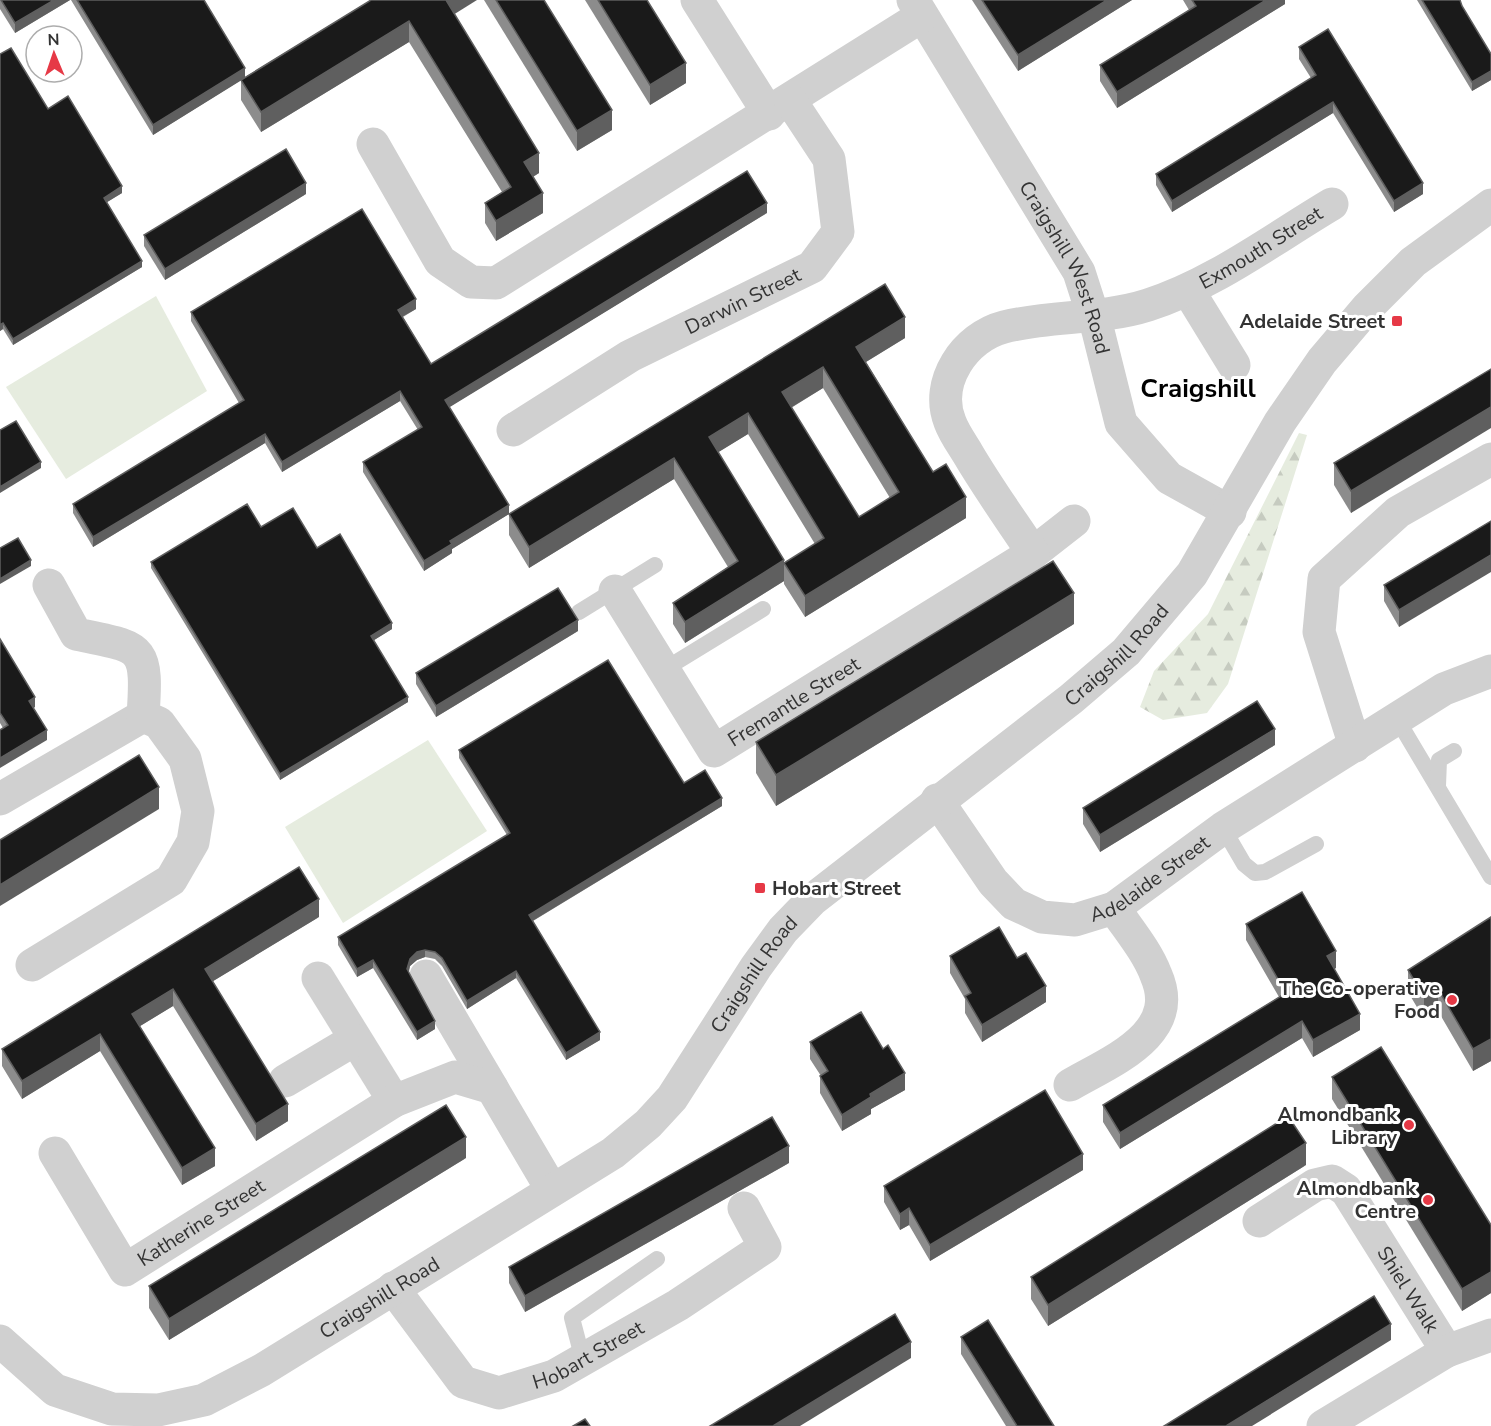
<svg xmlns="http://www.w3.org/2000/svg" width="1491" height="1426" font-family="'Nunito Sans',sans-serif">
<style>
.green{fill:#e6ecdf}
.forest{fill:url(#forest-firs)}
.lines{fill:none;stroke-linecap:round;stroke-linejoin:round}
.service{stroke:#d0d0d0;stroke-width:16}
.minor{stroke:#d0d0d0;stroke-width:33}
.tertiary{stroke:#d0d0d0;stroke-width:33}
.wall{fill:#8c8c8c;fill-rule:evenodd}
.shaded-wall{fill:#5f5f5f}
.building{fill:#1a1a1a;stroke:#5f5f5f;stroke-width:1.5;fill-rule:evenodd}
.poi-dot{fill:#e63946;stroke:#fff;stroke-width:2}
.labels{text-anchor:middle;stroke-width:6;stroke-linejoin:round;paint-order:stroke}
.street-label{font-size:20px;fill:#333;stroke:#fff}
.poi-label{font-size:20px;font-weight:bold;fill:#333;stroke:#fff;text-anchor:end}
.district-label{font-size:26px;font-weight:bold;fill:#000;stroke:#fff}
</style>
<defs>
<pattern id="forest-firs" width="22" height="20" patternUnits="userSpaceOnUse" patternTransform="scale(1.5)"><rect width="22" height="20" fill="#e6ecdf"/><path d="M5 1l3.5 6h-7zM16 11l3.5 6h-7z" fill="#c6cbc0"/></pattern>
</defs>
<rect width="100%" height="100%" fill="#fff"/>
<g class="green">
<path d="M156,296L207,391L66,479L6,387Z"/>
<path d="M428,740L487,831L343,923L285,827Z"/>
</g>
<path class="forest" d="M1299,433L1307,435L1228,684L1207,713L1163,720L1140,707L1154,671L1208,614Z"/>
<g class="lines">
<g class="service">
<path d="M579,612L655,565"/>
<path d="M665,669L763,609"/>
<path d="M1397,719L1491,877"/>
<path d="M1438,786L1439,760L1454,751"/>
<path d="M1223,828L1244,864L1255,873L1265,872L1316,844"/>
<path d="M583,1360L572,1318L657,1259"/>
</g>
<g class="minor">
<path d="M697,0L769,114"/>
<path id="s1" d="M913,0L1079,272L1098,331L1121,423L1169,478L1230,512"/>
<path d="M373,144L440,261L471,282L496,283L922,16"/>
<path d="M1188,290L1234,365"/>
<path id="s2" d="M513,430L630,356L812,267L838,232L829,159L790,100"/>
<path d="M1033,553L1074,521"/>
<path id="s3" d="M615,591L714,751L1033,553C1011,520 988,488 968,454C962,444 954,433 950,422C934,382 965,337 1004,327C1051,315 1101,320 1148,305C1214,284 1273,239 1332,204"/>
<path d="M1355,746L1319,632L1324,579L1398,512L1491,459"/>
<path d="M0,799L143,716"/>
<path id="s4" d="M937,800L993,882L1014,904L1042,917L1075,920L1114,908L1223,828L1444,689L1491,671"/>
<path d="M32,965L171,880L193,842L198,811L185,759L159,723L143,716C148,644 143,648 76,634L49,585"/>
<path d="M426,976L492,1088"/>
<path d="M318,978L394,1101"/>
<path d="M285,1081L354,1040"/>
<path d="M1070,1085C1111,1061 1182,1034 1156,975C1147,951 1128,929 1114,908"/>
<path id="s5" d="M55,1153L125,1270L394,1101L455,1077L492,1088L552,1190"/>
<path id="s6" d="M1259,1221L1315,1185L1332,1181L1346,1190L1447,1351"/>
<path id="s7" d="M393,1288L463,1382L499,1393L554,1376L678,1305L765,1247L744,1208"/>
<path d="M1323,1426L1447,1351L1491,1335"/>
</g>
<path class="tertiary" id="s8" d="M0,1341L55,1390L112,1409L158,1410L204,1400L262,1370L613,1153L648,1124L672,1098L756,967L783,930L812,900L1071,699L1126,652L1192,574L1280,422L1322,361L1367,308L1413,262L1491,205"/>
</g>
<g class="wall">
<path d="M0,0H70L15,33L0,9Z"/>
<path d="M71,0H204L245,77L371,0L454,14L539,173L533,177L543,213L496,241L485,223V203L502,192L409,42L261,132L241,100V80L153,135Z"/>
<path d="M484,0H544L612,130L577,151Z"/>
<path d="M585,0H647L686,83L650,105Z"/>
<path d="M972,0H1132L1018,71Z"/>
<path d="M1183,0H1285V4L1117,108L1100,81V65L1189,10Z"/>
<path d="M1417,0H1460L1462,6L1491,54V80L1472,91Z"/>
<path d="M1299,47L1423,194L1394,212L1333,113L1172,212L1156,185V174L1311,78L1299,59Z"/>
<path d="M0,54L122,193L107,202L142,267L13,345L3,329L0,331Z"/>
<path d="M306,194L165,280L144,246V235Z"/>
<path d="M767,213L449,407L509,514L885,284L905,338L866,362L933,472L966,518L805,617L784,584V563L815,544L748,434L718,452L784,581L685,643L673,624V603L728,567L674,479L529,568L509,535V514L452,549V553L424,571L363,472V462L418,430L400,401L282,472L265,443L93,547L73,513V504L239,403L191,321V312L416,309L403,317L431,364ZM823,388L890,498L859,517L791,408Z"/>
<path d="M1491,369L1351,513L1334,485V463Z"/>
<path d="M1491,521L1399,627L1384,601V585Z"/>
<path d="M261,527L317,548L392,629L374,640L408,702L280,780L151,568V562Z"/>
<path d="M1074,624L776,806L756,773V742Z"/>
<path d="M578,631L436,717L416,684V673Z"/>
<path d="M0,639L35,707L33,708L47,740L3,728L0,723Z"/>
<path d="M1275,745L1100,852L1083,824V808Z"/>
<path d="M459,750L684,783L722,806L533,921L600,1040L566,1060L516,978L467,1009L442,966L435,959L425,957L417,960L410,966L409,972L435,1029L417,1040L373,968L357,977L338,945V937L507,835L459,758Z"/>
<path d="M319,917L213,981L288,1121L256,1141L173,1006L140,1026L215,1166L182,1185L100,1051L22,1099L2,1066V1049Z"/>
<path d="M1491,917V1061L1473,1071L1438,1011L1424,1019L1408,992V970Z"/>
<path d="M1246,924L1336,968L1334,969L1360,1030L1313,1057L1302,1038L1120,1149L1103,1122V1105L1279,997L1246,940Z"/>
<path d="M950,956L1017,958L1046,1002L982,1042L965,1013V999L950,973Z"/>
<path d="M810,1042L905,1090L871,1109V1114L842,1131L820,1093V1076H821L810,1059Z"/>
<path d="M1332,1077L1491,1225V1293L1462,1311L1332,1099Z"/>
<path d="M466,1158L169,1340L149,1308V1286Z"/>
<path d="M789,1163L525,1312L509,1283V1267Z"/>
<path d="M1306,1165L1048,1326L1031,1299V1277Z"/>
<path d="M1083,1170L930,1261L909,1225L900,1230L884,1202V1186Z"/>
<path d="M961,1337L1054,1426H1006L961,1354Z"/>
</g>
<g class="shaded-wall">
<path d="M54,0H70L15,33V23Z"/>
<path d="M445,0H477L445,20Z"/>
<path d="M1107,0H1132L1018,71V55Z"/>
<path d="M1266,0H1285V4L1117,108V92Z"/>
<path d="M409,21V42L261,132V112Z"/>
<path d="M686,63V83L650,105V85Z"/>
<path d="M245,68V78L153,135V125Z"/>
<path d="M1491,71V80L1472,91V82Z"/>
<path d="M1333,102V113L1172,212V201Z"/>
<path d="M612,110V130L577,151V131Z"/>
<path d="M539,153V173L524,182V162Z"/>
<path d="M306,183V194L165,280V269Z"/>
<path d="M1423,183V194L1394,212V201Z"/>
<path d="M122,186V193L104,204V198Z"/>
<path d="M543,193V213L496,241V221Z"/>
<path d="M767,203V213L445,410V400Z"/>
<path d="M142,261V267L13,345V339Z"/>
<path d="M416,299V309L398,319V310Z"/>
<path d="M905,317V338L856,368V347Z"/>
<path d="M3,323V329L0,331V325Z"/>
<path d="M823,367V388L782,413V392Z"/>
<path d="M400,391V401L282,472V462Z"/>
<path d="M1491,407V428L1351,513V491Z"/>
<path d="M748,413V434L709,458V437Z"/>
<path d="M265,434V443L93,547V537Z"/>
<path d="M674,458V479L529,568V547Z"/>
<path d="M41,462V468L0,493V487Z"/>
<path d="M966,497V518L805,617V596Z"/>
<path d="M509,505V514L452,549V553L424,571V561L450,541Z"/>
<path d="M1491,555V572L1399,627V610Z"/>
<path d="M31,560V566L0,584V579Z"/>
<path d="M784,560V581L685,643V622Z"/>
<path d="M1074,593V624L776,806V775Z"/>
<path d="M578,620V631L436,717V706Z"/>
<path d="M392,623V629L371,642V636Z"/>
<path d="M35,697V707L29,711V701Z"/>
<path d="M408,697V702L280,780V774Z"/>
<path d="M1275,729V745L1100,852V835Z"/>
<path d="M47,730V740L0,768V758Z"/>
<path d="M159,787V809L0,906V885Z"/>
<path d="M722,798V806L529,923V915Z"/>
<path d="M319,899V917L205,986V969Z"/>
<path d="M425,950V957L417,960L410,966L407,977V969L410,959L417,952Z"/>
<path d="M1336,951V968L1327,973V956Z"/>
<path d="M373,960V968L357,977V969Z"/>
<path d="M516,971V978L467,1009V1001Z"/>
<path d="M1046,986V1002L982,1042V1025Z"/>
<path d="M173,989V1006L132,1031V1014Z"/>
<path d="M1438,989V1011L1424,1019V997Z"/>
<path d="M1360,1014V1030L1313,1057V1040Z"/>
<path d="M435,1021V1029L417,1040V1032Z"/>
<path d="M1302,1021V1038L1120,1149V1133Z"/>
<path d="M600,1032V1040L566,1060V1053Z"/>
<path d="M100,1034V1051L22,1099V1081Z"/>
<path d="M1491,1039V1061L1473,1071V1049Z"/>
<path d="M905,1073V1090L871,1109V1114L842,1131V1115L870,1094Z"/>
<path d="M288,1104V1121L256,1141V1124Z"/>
<path d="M466,1137V1158L169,1340V1319Z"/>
<path d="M1306,1143V1165L1048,1326V1305Z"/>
<path d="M789,1146V1163L525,1312V1296Z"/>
<path d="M215,1148V1166L182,1185V1168Z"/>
<path d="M1083,1154V1170L930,1261V1245Z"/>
<path d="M909,1208V1225L900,1230V1214Z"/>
<path d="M1491,1272V1293L1462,1311V1289Z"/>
<path d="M1391,1324V1340L1252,1426H1226Z"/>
<path d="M911,1342V1358L800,1426H773Z"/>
</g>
<g class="building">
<path d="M1,0H54L15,23Z"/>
<path d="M77,0H204L245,68L153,125Z"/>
<path d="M371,0H446L539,153L524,162L543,193L496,221L485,203L511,187L409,21L261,112L241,80Z"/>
<path d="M496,0H544L612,110L577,131Z"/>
<path d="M598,0H647L686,63L650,85Z"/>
<path d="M982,0H1107L1018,55Z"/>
<path d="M1192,0H1266L1117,92L1100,65L1196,6Z"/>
<path d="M1422,0H1460L1462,6L1491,54V71L1472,82Z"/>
<path d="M1328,29L1423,183L1394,201L1333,102L1172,201L1156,174L1316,75L1299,47Z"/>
<path d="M11,48L48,109L68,96L122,186L104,198L142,261L13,339L3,323L0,325V54Z"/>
<path d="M286,149L306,183L165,269L144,235Z"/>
<path d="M747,171L767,203L445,400L509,505L450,541L452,544L424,561L363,462L422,427L400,391L282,462L265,434L93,537L73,504L244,400L191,312L362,209L416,299L398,310L431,364Z"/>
<path d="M885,284L905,317L856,347L933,472L946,464L966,497L805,596L784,563L824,538L748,413L709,437L784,560L685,622L673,603L738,561L674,458L529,547L509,514ZM823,367L899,492L859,517L782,392Z"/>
<path d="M1491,369V407L1351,491L1334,463Z"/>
<path d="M16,421L41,462L0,487V430Z"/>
<path d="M247,504L261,527L293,508L317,548L340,534L392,623L371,636L408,697L280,774L151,562Z"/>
<path d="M1491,521V555L1399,610L1384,585Z"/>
<path d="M18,538L31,560L0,579V548Z"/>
<path d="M1053,561L1074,593L776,775L756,742Z"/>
<path d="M558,588L578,620L436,706L416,673Z"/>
<path d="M0,639L35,697L29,701L47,730L0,758V730L8,725L0,713Z"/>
<path d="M608,660L684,783L705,770L722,798L529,915L600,1032L566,1053L516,971L467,1001L442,958L435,952L425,950L417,952L410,959L407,969L435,1021L417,1032L373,960L357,969L338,937L510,833L459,750Z"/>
<path d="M1257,701L1275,729L1100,835L1083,808Z"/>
<path d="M139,755L159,787L0,885V840Z"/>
<path d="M299,867L319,899L205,969L288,1104L256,1124L173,989L132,1014L215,1148L182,1168L100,1034L22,1081L2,1049Z"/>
<path d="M1302,892L1336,951L1327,956L1360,1014L1313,1040L1302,1021L1120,1133L1103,1105L1286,993L1246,924Z"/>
<path d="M1491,917V1039L1473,1049L1438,989L1424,997L1408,970Z"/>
<path d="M999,927L1017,958L1026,953L1046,986L982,1025L965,996L971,993L950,956Z"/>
<path d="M861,1012L883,1049L888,1045L905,1073L870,1094L871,1097L842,1115L820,1076L828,1071L810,1042Z"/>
<path d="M1381,1047L1491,1225V1272L1462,1289L1332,1077Z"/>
<path d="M1045,1090L1083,1154L930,1245L909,1208L900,1214L884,1186Z"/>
<path d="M446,1105L466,1137L169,1319L149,1286Z"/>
<path d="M1288,1116L1306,1143L1048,1305L1031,1277Z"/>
<path d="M772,1117L789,1146L525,1296L509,1267Z"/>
<path d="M1374,1296L1391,1324L1226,1426H1164Z"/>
<path d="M895,1314L911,1342L773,1426H710Z"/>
<path d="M988,1320L1054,1426H1017L961,1337Z"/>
<path d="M585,1419L590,1426H573Z"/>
</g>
<g class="poi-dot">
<rect x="1391" y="315" width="12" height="12" rx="3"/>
<rect x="754" y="882" width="12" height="12" rx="3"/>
<circle cx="1452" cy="1000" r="6"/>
<circle cx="1409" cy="1125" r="6"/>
<circle cx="1428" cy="1200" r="6"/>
</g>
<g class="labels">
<g class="street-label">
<text dy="7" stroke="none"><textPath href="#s3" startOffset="1114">Exmouth Street</textPath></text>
<text dy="7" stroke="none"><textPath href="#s1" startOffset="309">Craigshill West Road</textPath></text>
<text dy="7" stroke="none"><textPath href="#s2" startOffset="264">Darwin Street</textPath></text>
<text dy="7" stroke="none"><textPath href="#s8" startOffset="1420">Craigshill Road</textPath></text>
<text dy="7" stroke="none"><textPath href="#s3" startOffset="282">Fremantle Street</textPath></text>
<text dy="7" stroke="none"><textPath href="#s4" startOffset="280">Adelaide Street</textPath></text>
<text dy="7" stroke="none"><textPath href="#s8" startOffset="934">Craigshill Road</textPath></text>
<text dy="7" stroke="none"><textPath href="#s5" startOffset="226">Katherine Street</textPath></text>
<text dy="7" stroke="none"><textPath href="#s6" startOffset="218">Shiel Walk</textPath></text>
<text dy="7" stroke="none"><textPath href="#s8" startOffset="430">Craigshill Road</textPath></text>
<text dy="7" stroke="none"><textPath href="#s7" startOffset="252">Hobart Street</textPath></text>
</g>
<g class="poi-label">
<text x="1385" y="328">Adelaide Street</text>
<text x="772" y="895" text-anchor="start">Hobart Street</text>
<text x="1440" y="995">The Co-operative<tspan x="1440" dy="23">Food</tspan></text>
<text x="1397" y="1121">Almondbank<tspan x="1397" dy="23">Library</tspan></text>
<text x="1416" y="1195">Almondbank<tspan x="1416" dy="23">Centre</tspan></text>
</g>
<g class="district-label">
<text x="1198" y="397">Craigshill</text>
</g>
</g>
<g transform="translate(54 54) rotate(358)"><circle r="28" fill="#ffffff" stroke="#adadad" stroke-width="1.5"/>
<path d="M0-4.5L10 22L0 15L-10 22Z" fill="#e63946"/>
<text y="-9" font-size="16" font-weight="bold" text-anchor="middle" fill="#333333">N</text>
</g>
</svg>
